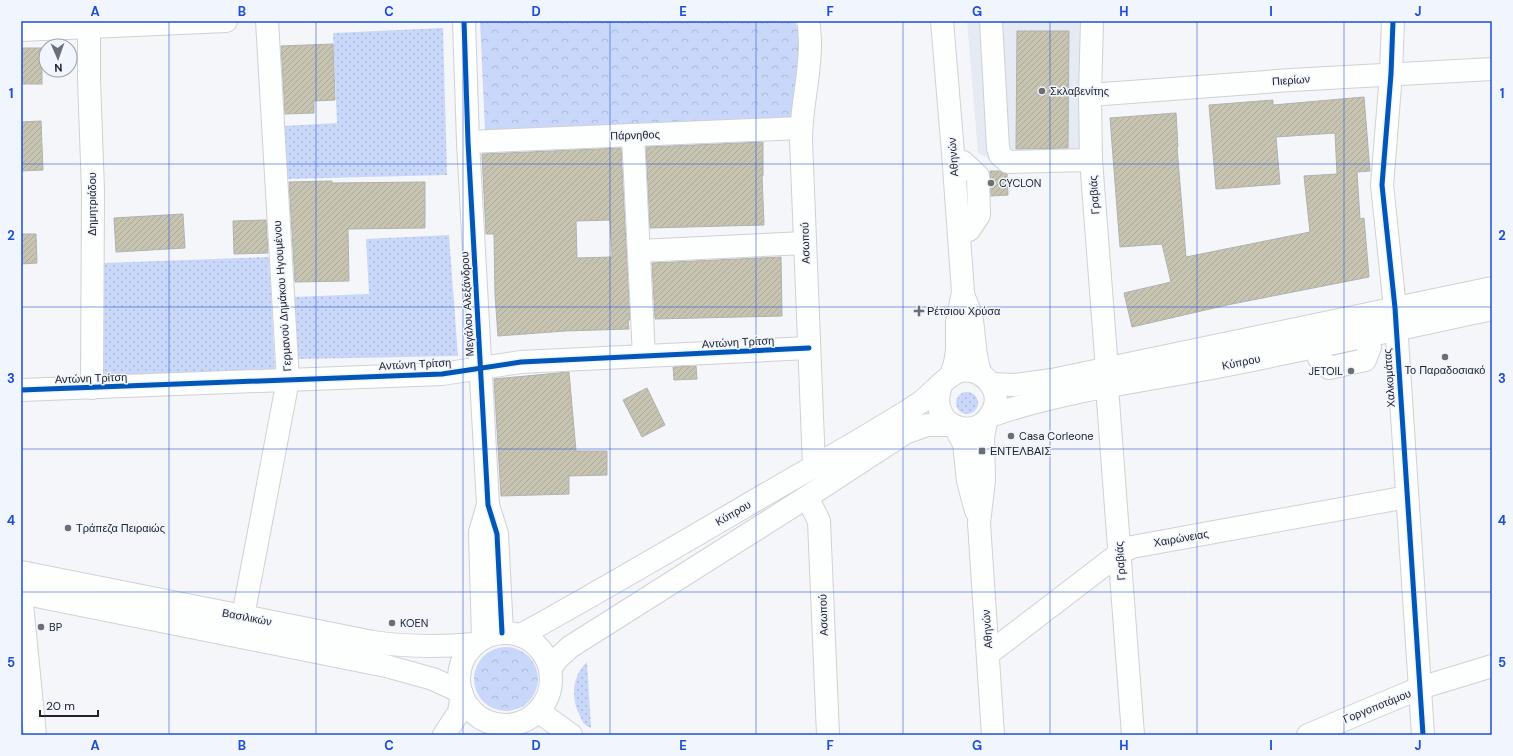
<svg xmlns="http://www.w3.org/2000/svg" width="1513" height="756" font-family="'DM Sans',sans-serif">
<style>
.built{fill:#e5eaf3}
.grass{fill:url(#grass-dots)}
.park{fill:url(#park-crowns)}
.building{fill:url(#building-hatch);stroke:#b1b1b0;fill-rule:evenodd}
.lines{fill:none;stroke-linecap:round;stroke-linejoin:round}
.minor-casing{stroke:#cfd1d5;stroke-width:24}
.major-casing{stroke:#cfd1d5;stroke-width:24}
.minor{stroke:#fdfefe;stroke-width:22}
.major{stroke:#fdfefe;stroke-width:22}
.cycleway-casing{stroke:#f0f5fe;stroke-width:8}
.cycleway{stroke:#0057b8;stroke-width:5}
.grid{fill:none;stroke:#1d4ed8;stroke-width:1;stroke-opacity:0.55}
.poi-dot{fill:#6c6e73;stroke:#f0f5fe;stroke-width:1.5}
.labels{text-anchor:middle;stroke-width:3;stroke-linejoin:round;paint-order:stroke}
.street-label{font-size:11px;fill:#22242a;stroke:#f0f5fe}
.poi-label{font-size:11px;fill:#22242a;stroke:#f0f5fe;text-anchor:start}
.neatline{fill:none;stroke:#1d4ed8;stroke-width:1.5}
.grid-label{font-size:13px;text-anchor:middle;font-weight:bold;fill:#1d4ed8}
</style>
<defs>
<pattern id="grass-dots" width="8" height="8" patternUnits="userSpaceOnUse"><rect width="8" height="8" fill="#c9d8fa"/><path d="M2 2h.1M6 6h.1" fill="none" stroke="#acb9d6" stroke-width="1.8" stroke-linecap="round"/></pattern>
<pattern id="park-crowns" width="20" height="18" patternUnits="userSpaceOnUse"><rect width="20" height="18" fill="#c9d8fa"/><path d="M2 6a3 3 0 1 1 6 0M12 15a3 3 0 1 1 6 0" fill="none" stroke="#acb9d6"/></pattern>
<pattern id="building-hatch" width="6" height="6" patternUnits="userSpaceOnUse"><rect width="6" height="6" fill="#c8c4b2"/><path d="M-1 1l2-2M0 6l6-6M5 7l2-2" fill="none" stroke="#aca899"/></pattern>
</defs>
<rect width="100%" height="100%" fill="#f4f6fa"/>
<path class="built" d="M967,21H1080V163L1002,166L978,153Z"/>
<g class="grass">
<path d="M443,28L447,175L286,179L283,126L337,123L333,33Z"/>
<path d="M449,235L458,356L298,359L292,297L369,294L366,239Z"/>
<path d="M269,257L275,369L103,376L104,263Z"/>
<circle cx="967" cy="403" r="11"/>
<path d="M587,662L591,728C584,726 582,721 579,714C571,697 572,676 587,662Z"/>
</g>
<g class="park">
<path d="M480,21H794C807,40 796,95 793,119L485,131Z"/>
<circle cx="506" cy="679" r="32"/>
</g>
<g class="building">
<path d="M1017,31H1069L1068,148L1016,149Z"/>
<path d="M333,44L335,100L314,101V113L285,114L281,46Z"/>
<rect x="21" y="48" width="21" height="36"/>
<path d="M1364,97L1370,171L1357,172L1360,219L1364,218L1369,277L1227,305L1132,327L1124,293L1171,282L1162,244L1120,247L1110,118L1176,113L1178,147H1177L1186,257L1310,232L1304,176L1337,174L1335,133L1276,137L1280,184L1216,189L1209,105L1273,100V105Z"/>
<path d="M41,121L43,170L21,171V122Z"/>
<path d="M763,142V176H762L764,225L650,228L646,147Z"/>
<path d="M621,148L630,320H628L629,329L565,331L498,336L495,295L494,234H486L482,154ZM610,220L612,257L577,258L576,221Z"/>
<path d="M990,171H999L1007,174L1008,195L991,196Z"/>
<path d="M332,181V183L425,182V228L348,229L349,281L295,282L289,182Z"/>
<path d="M183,214L185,248L116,252L114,218Z"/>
<path d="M266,220L268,253L234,254L233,221Z"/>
<path d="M21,234H36L37,263L21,264Z"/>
<path d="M781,257L782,316L655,319L652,263Z"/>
<path d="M696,366L697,379L674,380L673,367Z"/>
<path d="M569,372L576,451H607V475L569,476V494L501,496L494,379Z"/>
<path d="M647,388L665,425L642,437L623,400Z"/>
</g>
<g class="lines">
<defs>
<g id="minor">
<path d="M89,21V79L93,191L92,388"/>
<path d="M464,21L468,142L488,505L497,534L502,633"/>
<path d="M808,21C810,27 809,34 810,40C811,73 801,106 801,140L814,466"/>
<path d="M991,21L998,148L1000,155L1008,162L1091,160"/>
<path d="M1092,21L1090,95L1091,160L1107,369"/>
<path d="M1393,21L1391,74L1382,185L1395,308L1423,735"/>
<path d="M21,30L226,21"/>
<path d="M1090,95L1291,80L1492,69"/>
<path d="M633,135L644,356"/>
<path d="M468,142L801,128"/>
<path d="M963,162L978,176L979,215L969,230"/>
<path d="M639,251L805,243"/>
<path d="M1319,358L1329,368L1365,360L1370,347"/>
<path d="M1107,387L1133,735"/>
<path d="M21,390L442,374L521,362L809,348"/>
<path d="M807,497L819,521L828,735"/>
<path d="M21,594L35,735"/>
<path d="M243,616L288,380L267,21"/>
<path d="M483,638L480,532L488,505"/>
<path d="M988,654L1120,553L1132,547L1407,497"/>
<path d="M538,711L571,735"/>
<path d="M1308,735L1420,688L1492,666"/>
</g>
<g id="major">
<path d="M942,21L953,153L963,292L957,322V350L955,363L951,375"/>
<path d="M964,297C967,305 971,313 972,321C975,340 974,357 981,375"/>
<path d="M991,384L1014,385L1052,380L1492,288"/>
<path d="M990,416C1061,391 1143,381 1217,367C1309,349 1400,329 1492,309"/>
<path d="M986,421L983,438L984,480L979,523L993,735"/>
<path d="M955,427L964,444L968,481L976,511"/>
<path d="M21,572L373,642C407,647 440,647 475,644"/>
<path d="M21,593L386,666L433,679L461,692"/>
<circle cx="505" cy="679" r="46"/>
<path d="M521,635C606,588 689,539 773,490C808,470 843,450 878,429C892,420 907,412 921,402C932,394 948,374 960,371C983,367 1003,390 993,411C978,444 926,428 941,385"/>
<path d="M550,669L557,659L570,647L807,497L905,433L927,425H950"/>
<path d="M444,735L459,712L462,694"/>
</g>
</defs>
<use href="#minor" class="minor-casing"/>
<use href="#major" class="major-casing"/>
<use href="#minor" class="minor"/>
<use href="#major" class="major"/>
<defs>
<g id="cycleway">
<path d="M464,21L468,142L488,505L497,534L502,633"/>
<path d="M1393,21L1391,74L1382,185L1395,308L1423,735"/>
<path d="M21,390L442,374L521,362L809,348"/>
</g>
</defs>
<use href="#cycleway" class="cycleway-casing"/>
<use href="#cycleway" class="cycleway"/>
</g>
<path class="grid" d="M169,21V735M316,21V735M463,21V735M610,21V735M756,21V735M903,21V735M1050,21V735M1197,21V735M1344,21V735M21,164H1492M21,307H1492M21,449H1492M21,592H1492"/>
<g class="poi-dot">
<circle cx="1042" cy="91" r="4"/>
<circle cx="991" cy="183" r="4"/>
<path d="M917 305h4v4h4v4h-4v4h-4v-4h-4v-4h4z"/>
<circle cx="1445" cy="357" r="4"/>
<circle cx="1351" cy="371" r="4"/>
<circle cx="1011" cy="436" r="4"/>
<rect x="978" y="447" width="8" height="8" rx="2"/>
<circle cx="68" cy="528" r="4"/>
<circle cx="392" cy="623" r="4"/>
<circle cx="41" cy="627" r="4"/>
</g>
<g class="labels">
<g class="street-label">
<text transform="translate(1291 80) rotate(-4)" y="4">Πιερίων</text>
<text transform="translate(635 135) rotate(-2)" y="4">Πάρνηθος</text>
<text transform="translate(953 157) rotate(-94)" y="4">Αθηνών</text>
<text transform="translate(1094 195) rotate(-94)" y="4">Γραβιάς</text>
<text transform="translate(92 204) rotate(-90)" y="4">Δημητριάδου</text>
<text transform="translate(805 243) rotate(-92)" y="4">Ασωπού</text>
<text transform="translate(282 296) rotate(-94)" y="4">Γερμανού Δημάκου Ηγουμένου</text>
<text transform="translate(467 304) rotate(-93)" y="4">Μεγάλου Αλεξάνδρου</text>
<text transform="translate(738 342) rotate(-3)" y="4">Αντώνη Τρίτση</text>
<text transform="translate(1241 362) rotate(-11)" y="4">Κύπρου</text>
<text transform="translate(415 364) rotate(-3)" y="4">Αντώνη Τρίτση</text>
<text transform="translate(91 378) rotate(-2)" y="4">Αντώνη Τρίτση</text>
<text transform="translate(1389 378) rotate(-94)" y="4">Χαλκομάτας</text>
<text transform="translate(733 513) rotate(-30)" y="4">Κύπρου</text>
<text transform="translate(1181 538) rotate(-10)" y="4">Χαιρώνειας</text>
<text transform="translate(1120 561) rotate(-94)" y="4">Γραβιάς</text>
<text transform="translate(823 615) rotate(-92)" y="4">Ασωπού</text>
<text transform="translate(247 617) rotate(11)" y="4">Βασιλικών</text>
<text transform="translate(987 629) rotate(-94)" y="4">Αθηνών</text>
<text transform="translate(1377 706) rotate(-22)" y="4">Γοργοποτάμου</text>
</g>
<g class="poi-label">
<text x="1050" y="95">Σκλαβενίτης</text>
<text x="999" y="187">CYCLON</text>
<text x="927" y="315">Ρέτσιου Χρύσα</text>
<text x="1445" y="374" text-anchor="middle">Το Παραδοσιακό</text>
<text x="1343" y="375" text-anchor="end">JETOIL</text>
<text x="1019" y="440">Casa Corleone</text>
<text x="990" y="455">ΕΝΤΕΛΒΑΙΣ</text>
<text x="76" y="532">Τράπεζα Πειραιώς</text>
<text x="400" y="627">KOEN</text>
<text x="49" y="631">BP</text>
</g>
</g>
<rect width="1513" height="756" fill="none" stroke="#f0f5fe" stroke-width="44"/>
<g transform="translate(58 58) rotate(178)"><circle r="19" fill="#f0f5fe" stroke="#9ea1a9"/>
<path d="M0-3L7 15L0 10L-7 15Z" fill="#6c6e73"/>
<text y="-6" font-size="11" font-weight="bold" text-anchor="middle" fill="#22242a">N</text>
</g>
<path d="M40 710v6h58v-6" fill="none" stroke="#22242a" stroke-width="2"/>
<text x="46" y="710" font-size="12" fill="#22242a" stroke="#f0f5fe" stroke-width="3" paint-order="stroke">20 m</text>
<rect x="22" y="22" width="1469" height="712" class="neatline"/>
<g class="grid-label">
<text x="95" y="16">A</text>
<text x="242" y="16">B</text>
<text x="389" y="16">C</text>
<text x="536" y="16">D</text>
<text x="683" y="16">E</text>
<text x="830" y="16">F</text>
<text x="977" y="16">G</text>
<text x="1124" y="16">H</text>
<text x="1271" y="16">I</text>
<text x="1418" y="16">J</text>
<text x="11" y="98">1</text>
<text x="1502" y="98">1</text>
<text x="11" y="240">2</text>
<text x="1502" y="240">2</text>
<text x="11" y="383">3</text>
<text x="1502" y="383">3</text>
<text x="11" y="525">4</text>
<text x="1502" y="525">4</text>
<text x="11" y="667">5</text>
<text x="1502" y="667">5</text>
<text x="95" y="750">A</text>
<text x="242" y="750">B</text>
<text x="389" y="750">C</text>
<text x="536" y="750">D</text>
<text x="683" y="750">E</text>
<text x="830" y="750">F</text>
<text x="977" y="750">G</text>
<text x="1124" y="750">H</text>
<text x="1271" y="750">I</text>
<text x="1418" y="750">J</text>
</g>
</svg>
